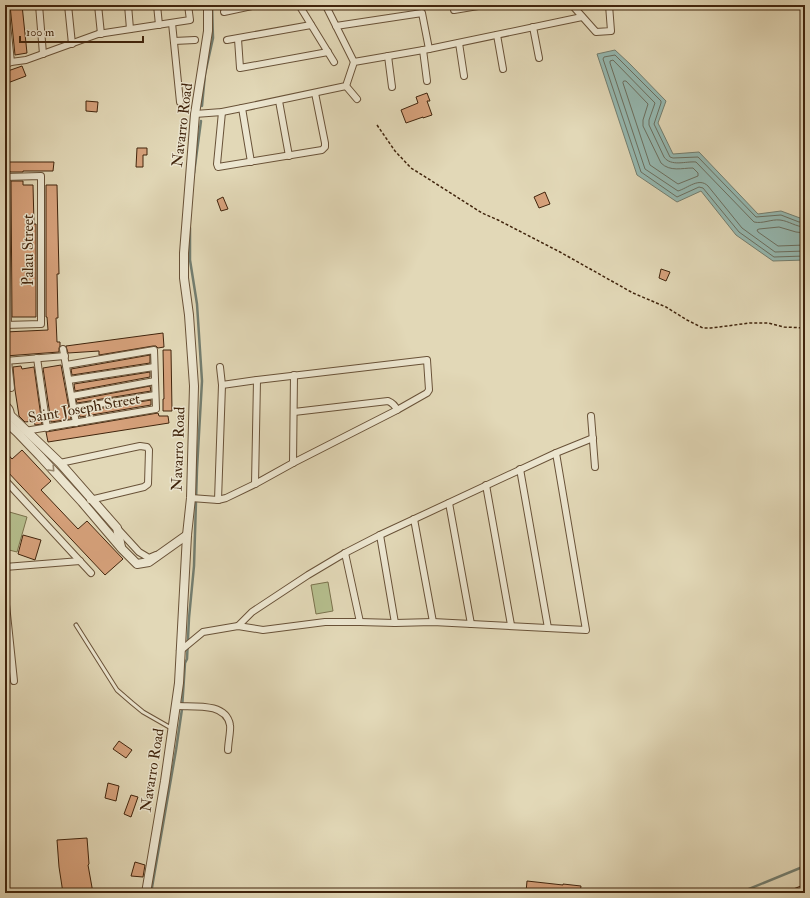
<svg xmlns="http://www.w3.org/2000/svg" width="810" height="898" font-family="'IM FELL Double Pica',serif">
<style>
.green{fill:#b5be8d;stroke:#7b724d}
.water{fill:#95b9b2;stroke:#737e70}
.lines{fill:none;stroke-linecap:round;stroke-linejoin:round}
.shore{stroke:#6b6f60;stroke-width:1}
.stream{stroke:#737e70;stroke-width:2.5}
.building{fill:#d6a17b;stroke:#41250d}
.service-casing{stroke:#695238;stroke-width:5}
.minor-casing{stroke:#695238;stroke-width:8}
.tertiary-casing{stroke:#695238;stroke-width:10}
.secondary-casing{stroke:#41250d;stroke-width:11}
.path{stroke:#41250d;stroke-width:1.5;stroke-dasharray:3 2;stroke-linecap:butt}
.service{stroke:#ece6d0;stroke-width:3}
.minor{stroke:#ece6d0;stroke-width:6}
.tertiary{stroke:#ece6d0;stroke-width:8}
.secondary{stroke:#ece6d0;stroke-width:9}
.oneway{stroke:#96866e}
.labels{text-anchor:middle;stroke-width:3;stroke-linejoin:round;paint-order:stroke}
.street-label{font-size:15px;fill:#41250d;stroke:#ece6d0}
</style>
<rect width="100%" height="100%" fill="#e2d8b7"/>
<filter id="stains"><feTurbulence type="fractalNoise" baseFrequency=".005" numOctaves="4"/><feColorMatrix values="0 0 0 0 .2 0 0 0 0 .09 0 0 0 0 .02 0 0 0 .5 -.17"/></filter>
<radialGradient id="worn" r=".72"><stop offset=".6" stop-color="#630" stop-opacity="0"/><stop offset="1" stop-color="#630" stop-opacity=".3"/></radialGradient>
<g class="green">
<path d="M6,511L27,517L17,552L5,549Z"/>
<path d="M328,582L333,611L316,614L311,585Z"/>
</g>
<path class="water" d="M615,50L630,64L666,101L658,123L673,154L699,152L758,214L781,211L800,218H805V260L773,261L736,235L701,191L677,202L637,175L597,54Z"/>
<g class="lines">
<g class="shore">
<path d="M624,81H626L648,104L643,120V126L661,163C670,172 682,168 693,168L698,173V176L678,184L650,165L623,83Z"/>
<path d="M805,222H799L781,215L756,217L698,157L673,158L670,157L654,124L661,103V101L615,55L604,57L603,59L641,172L677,197L699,187L703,188L739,232L774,257L805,256"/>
<path d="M805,227C796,227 789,221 780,220C771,219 763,224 754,222L696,162C686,161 671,167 664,157L649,125V120L655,103L613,60L610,61V63L645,169L678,191C688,188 699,177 708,186L742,228L775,252L805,251"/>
<path d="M805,233L796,232L779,227L759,229L757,230L758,232L778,246L805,245"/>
</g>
<g class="stream">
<path d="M202,106L205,74L213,38L212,5"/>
<path d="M194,173L201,121"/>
<path d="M151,893L176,750L182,709L185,663L187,659L189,618L194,566L197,469L202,381L197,304L190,260V228"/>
<path d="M739,893L805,866"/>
</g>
</g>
<g class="building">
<path d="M10,5H22L27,53L15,55Z"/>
<path d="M22,66L26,76L5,84V72Z"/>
<path d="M427,93L430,101H427L432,115L423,118V117L406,123L401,110L418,103L416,97Z"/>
<path d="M86,101L98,102L97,112L86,111Z"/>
<path d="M137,148H147V155H143V167H136Z"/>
<path d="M5,162H54L53,171H23V172H10V171H5Z"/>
<path d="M11,181H23V185H33L34,224H36V317H12Z"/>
<path d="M46,185H57L59,274H57L58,318H56L57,342H60V346L59,348V352L5,356V332L48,330L47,317H46Z"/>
<path d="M545,192L550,204L539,208L534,197Z"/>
<path d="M223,197L228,209L221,211L217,200Z"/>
<path d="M661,269L670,272L666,281L659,278Z"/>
<path d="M163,333L164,347L158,348L156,346H153L99,355V351L68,353L66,346Z"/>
<path d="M163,350H171L172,411H163V399H164Z"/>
<path d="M150,355V363L72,375L71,369Z"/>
<path d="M61,365L71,419L51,422L43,368Z"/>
<path d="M21,366L22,369L34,367L42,424L35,425L34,421L25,422L19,416L15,390L13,367Z"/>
<path d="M150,372V377L75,391L74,384Z"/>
<path d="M150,386L151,391L77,403L76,400Z"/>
<path d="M151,400V405L80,417L79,412Z"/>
<path d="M158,413L159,416H168L169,423L48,442L46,432Z"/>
<path d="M22,450L51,481L41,490L78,529L87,521L123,559L105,575L5,469V451L12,459Z"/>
<path d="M23,535L41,540L35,560L18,554Z"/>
<path d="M119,741L132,750L126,758L113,749Z"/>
<path d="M108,783L119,786L116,801L105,798Z"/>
<path d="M131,795L138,797L131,817L124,814Z"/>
<path d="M87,838L89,864L88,865L93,893H63L59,867L57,840Z"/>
<path d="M135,862L145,865L143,877L131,876Z"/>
<path d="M527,881L563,885V884L581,886L580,893H535L526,892Z"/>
</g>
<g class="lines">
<defs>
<path id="service" d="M76,625L117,690L132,703L143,712L171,728"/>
<g id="minor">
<path d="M5,5L11,62"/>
<path d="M39,5L43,54"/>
<path d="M68,5L72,44"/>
<path d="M98,5L101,34"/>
<path d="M128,5L130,29"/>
<path d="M157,5L159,25"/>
<path d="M299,5L334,62"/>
<path d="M572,5L596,32L611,31L609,5"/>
<path d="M326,6L354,62"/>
<path d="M454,10L484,5"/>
<path d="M224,12L257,5"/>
<path d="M172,23L180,102"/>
<path d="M336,26L422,13L429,49"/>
<path d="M533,27L539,58"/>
<path d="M497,35L503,69"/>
<path d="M238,39L240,68L328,52"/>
<path d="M227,40L311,25"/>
<path d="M174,41L195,40"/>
<path d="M459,43L464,76"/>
<path d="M423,50L427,81"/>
<path d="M388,56L392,87"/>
<path d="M5,65L11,62L26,60L98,34L190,20L188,5"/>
<path d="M346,86L357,99"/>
<path d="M279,101L289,156"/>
<path d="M242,108L251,162"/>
<path d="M222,112L217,164L218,167L322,150L325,147V143L315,93"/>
<path d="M195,114L222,112L242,108L346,86L354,62L429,49L582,17"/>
<path d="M5,177L41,176V324L5,325"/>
<path d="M6,177L8,325"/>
<path d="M63,349L76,423"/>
<path d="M37,358L47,428"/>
<path d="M5,361L65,356"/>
<path d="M8,361L11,388"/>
<path d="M69,380L154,367"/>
<path d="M72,396L155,381"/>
<path d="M74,408L155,395"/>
<path d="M294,412L388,401C393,403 395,405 397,410"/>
<path d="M591,416L595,467"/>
<path d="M25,431L156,409L154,350L66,365"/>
<path d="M60,463L140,446L147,447L149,450L148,484L144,487L90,500"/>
<path d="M293,463L294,375"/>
<path d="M520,469L548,628"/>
<path d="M5,480L91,573"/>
<path d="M255,484L257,380"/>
<path d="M486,485L511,625"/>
<path d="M191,498L218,500L226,498L255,484L293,463L397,410L427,393L429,390L427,360L257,380L222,385"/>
<path d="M218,500L222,385L220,367"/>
<path d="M449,503L471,624"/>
<path d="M414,519L433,622"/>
<path d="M117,528L139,552L149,558L156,555"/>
<path d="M380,535L395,623"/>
<path d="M345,553L360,622"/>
<path d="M5,567L80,561"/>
<path d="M5,595L14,681"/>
<path d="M238,626L252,612L308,575L345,553L380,535L556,453L593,438"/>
<path d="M180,651L203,632L238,626L263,630L325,622H360L395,623L433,622L586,630L556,453"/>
<path d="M176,706C193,707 226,702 230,725C231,730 228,743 228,750"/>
</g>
<g id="tertiary">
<path d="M5,406C10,409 11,414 8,419"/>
<path d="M10,415L60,463L117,528L121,547"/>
<path d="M5,421L17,432L40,456L82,502L122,549L137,564L149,562L187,535"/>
<path d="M146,893L165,781L179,683L187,535L191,498L194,386L189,315L184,278V253L195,114L208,31V5"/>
</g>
<path id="secondary" d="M797,893L805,890"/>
</defs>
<use href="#service" class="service-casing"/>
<use href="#minor" class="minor-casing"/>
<use href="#tertiary" class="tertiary-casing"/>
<use href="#secondary" class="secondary-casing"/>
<path class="path" d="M377,125L395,151L411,168L427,178L482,213L498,220L560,252L633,293L666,307L687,320L703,328H711L750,323H768L784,327L805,328"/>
<use href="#service" class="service"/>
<use href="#minor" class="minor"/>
<use href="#tertiary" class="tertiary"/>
<use href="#secondary" class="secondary"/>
</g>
<defs><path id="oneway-chevron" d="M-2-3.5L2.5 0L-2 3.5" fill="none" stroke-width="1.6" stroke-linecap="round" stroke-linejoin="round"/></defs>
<use class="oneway" href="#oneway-chevron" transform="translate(52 469) rotate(47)"/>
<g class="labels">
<g class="street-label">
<text transform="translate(182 125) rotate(-83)" y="5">Navarro Road</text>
<text transform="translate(28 250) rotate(-90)" y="5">Palau Street</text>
<text transform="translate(84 408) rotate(-10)" y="5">Saint Joseph Street</text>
<text transform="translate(178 449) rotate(-88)" y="5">Navarro Road</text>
<text transform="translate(152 770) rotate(-81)" y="5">Navarro Road</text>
</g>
</g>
<rect width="810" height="898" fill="none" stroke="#e2d8b7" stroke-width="20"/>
<rect x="6" y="6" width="798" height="886" fill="none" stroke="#41250d" stroke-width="2"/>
<rect x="10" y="10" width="790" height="878" fill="none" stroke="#41250d"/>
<path d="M20 36v6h123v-6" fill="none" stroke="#41250d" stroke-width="2"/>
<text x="26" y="36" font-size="12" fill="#41250d" stroke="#ece6d0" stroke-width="3" paint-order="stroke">100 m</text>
<rect width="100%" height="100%" filter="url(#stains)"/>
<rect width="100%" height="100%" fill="url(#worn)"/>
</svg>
